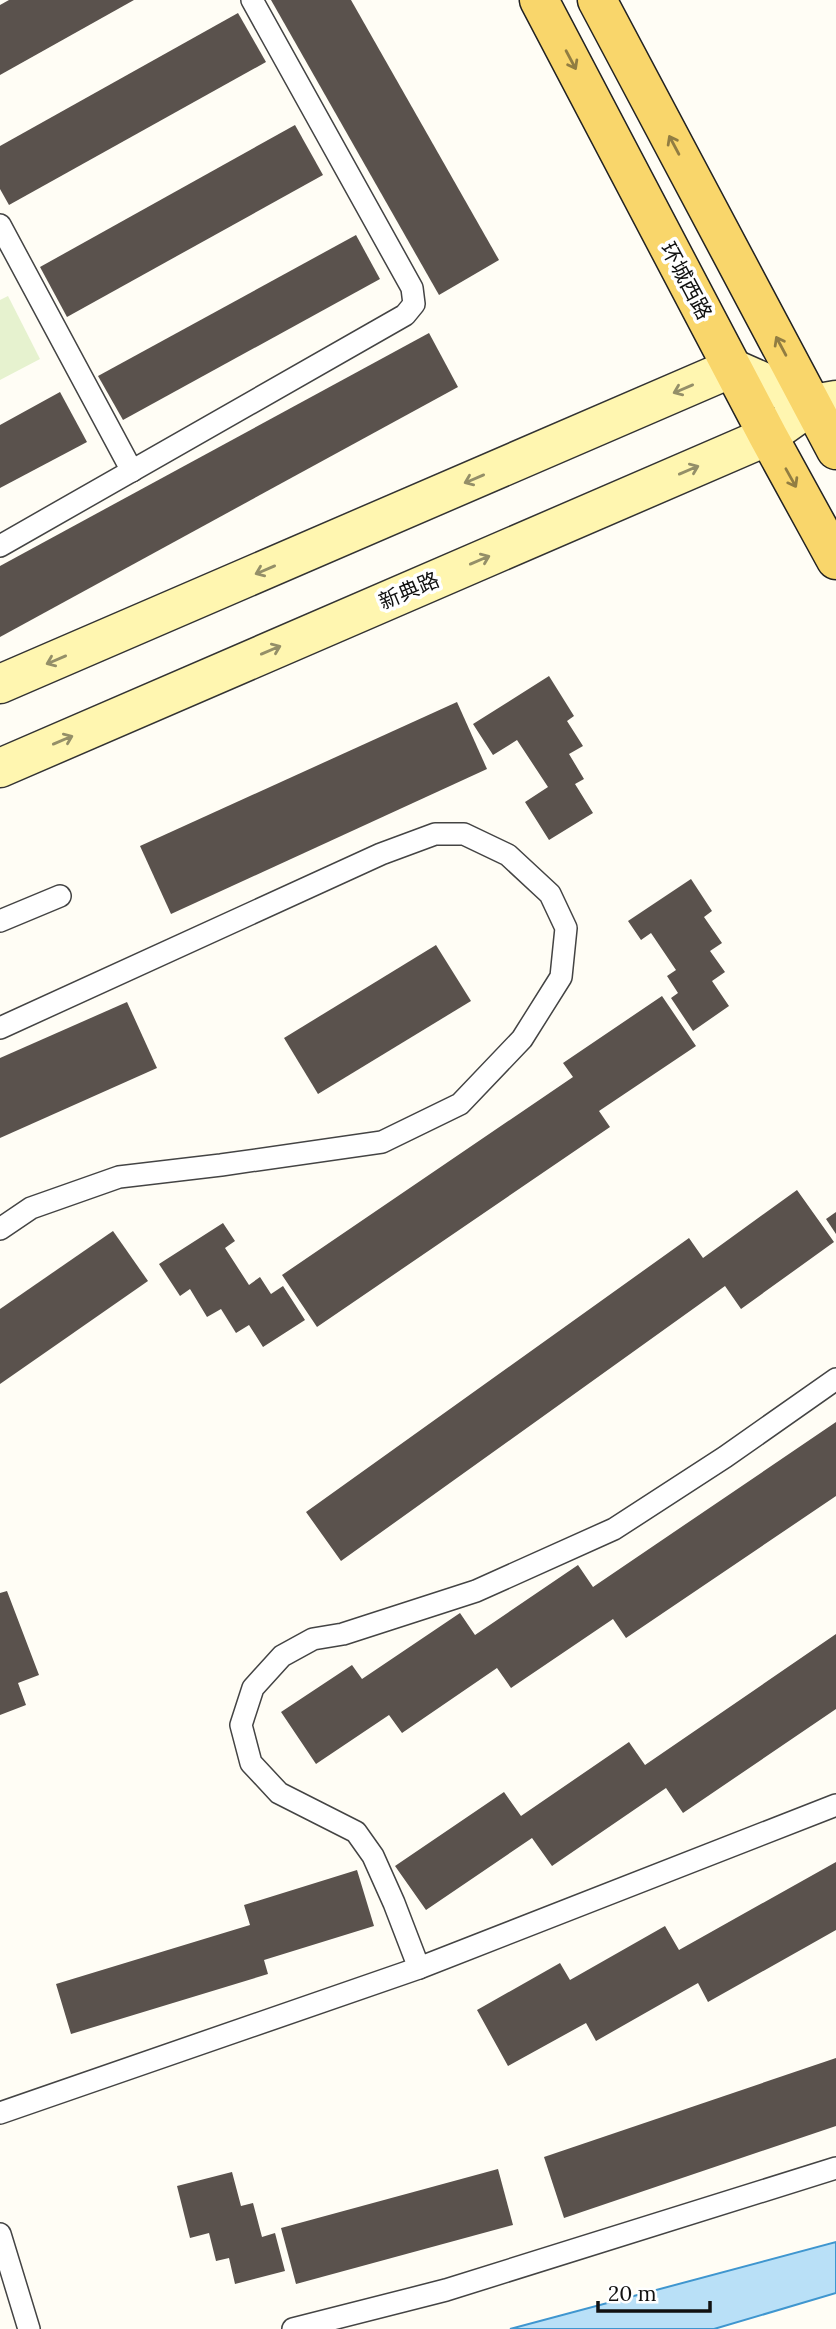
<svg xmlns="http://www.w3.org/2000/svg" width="836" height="2329" font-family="Lora,'Noto Sans SC',serif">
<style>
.pitch{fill:#e6f2cf}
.water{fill:#b9e0f7;stroke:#3f96cf;stroke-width:2}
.building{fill:#5a524d}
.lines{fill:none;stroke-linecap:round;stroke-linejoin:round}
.service-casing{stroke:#444;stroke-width:24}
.secondary-casing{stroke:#333;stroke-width:41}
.primary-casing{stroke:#222;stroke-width:41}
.service{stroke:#fff;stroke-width:21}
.secondary{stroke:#fff6b0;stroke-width:38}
.primary{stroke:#f9d66b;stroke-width:38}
.oneway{stroke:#917d42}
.oneway2{stroke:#948f68}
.labels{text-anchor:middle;stroke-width:7;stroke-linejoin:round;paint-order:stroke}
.street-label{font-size:21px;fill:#111;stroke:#fff}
</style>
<rect width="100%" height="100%" fill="#fffdf5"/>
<path class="pitch" d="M8,296L40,359L0,380V300Z"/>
<path class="water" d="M836,2242V2293L714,2329H510Z"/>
<g class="building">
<path d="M9,0H134L0,75V5Z"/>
<path d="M271,0H351L499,260L439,295Z"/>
<path d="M238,13L266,62L9,205L0,189V146Z"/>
<path d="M295,125L323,175L67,317L40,267Z"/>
<path d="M356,235L380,279L123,420L98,376Z"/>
<path d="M429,333L458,387L0,637V566Z"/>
<path d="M60,392L87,442L0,488V425Z"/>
<path d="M549,676L574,716L567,721L583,746L569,754L584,779L575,784L593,813L549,840L525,802L548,787L517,740L493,755L473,724Z"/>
<path d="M457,702L487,769L171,914L140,846Z"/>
<path d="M691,879L712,911L704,917L722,943L710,951L725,972L712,981L729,1006L693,1031L671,998L678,993L667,976L676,970L651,933L641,940L628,921Z"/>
<path d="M436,945L471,1001L318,1094L284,1038Z"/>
<path d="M662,996L696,1046L599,1111L610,1127L317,1327L282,1275L573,1077L563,1063Z"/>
<path d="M127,1002L157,1068L0,1138V1058Z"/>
<path d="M797,1190L834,1242L741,1309L725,1286L341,1561L306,1512L689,1238L703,1258Z"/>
<path d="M836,1212V1234L826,1219Z"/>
<path d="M223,1223L235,1241L225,1248L249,1285L260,1277L271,1294L283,1286L305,1320L263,1347L249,1325L236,1333L221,1309L207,1317L190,1289L180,1296L159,1264Z"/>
<path d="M113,1231L148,1281L0,1384V1309Z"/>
<path d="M836,1422V1496L626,1638L613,1619L511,1688L497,1668L402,1733L389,1715L316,1764L281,1712L352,1665L362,1679L460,1613L475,1635L578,1565L593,1587Z"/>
<path d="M7,1591L39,1675L18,1683L26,1705L0,1715V1593Z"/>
<path d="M836,1634V1709L683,1813L666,1788L552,1866L532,1838L426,1910L395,1866L504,1792L521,1816L629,1742L645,1765Z"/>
<path d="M836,1862V1930L708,2002L698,1983L596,2041L586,2023L508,2066L477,2010L560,1963L570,1980L665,1926L679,1950Z"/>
<path d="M357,1870L374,1926L264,1960L268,1974L71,2034L56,1984L250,1925L244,1905Z"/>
<path d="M836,2058V2126L564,2218L544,2157Z"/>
<path d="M498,2169L513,2225L296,2284L281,2228Z"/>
<path d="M232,2172L241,2206L253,2203L262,2237L275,2233L285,2271L235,2284L229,2258L216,2261L209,2233L190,2238L177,2186Z"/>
</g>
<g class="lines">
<defs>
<g id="service">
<path d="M0,225L132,471"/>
<path d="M0,546L405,315L414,304L412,288L252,0"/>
<path d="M0,921L60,896"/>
<path d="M0,1028L381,854L435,834H464L508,855L550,894L566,928L561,977L522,1039L460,1104L382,1142L221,1165L119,1177L31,1208L0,1229"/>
<path d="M419,1968L394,1903L373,1856L356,1832L279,1793L251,1763L241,1725L253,1688L282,1656L313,1639L343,1634L476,1591L614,1529L725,1457L836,1379"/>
<path d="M0,2113L419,1968L836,1805"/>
<path d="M0,2234L29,2329"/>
<path d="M293,2329L446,2290L836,2168"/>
</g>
<g id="secondary">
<path d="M0,684L732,368L813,404"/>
<path d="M0,768L768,436L813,404L836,400"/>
</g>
<g id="primary">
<path d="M539,0L768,436L836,560"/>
<path d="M597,0L836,450"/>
</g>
</defs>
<use href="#service" class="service-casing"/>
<use href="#secondary" class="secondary-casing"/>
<use href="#primary" class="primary-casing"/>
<use href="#service" class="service"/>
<use href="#secondary" class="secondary"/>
<use href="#primary" class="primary"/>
</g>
<defs><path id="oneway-shaft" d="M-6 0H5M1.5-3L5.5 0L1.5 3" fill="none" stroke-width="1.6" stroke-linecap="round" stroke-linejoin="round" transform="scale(1.75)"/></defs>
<g class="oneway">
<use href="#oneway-shaft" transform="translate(571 60) rotate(62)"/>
<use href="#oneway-shaft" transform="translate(674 145) rotate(-118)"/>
<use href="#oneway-shaft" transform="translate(781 346) rotate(-118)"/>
<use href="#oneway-shaft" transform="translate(791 478) rotate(61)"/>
</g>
<g class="oneway2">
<use href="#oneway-shaft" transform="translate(683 389) rotate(157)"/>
<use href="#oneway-shaft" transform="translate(689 470) rotate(-23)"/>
<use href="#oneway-shaft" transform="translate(474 479) rotate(157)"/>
<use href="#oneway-shaft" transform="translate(480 560) rotate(-23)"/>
<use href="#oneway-shaft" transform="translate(265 570) rotate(157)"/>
<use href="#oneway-shaft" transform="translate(271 650) rotate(-23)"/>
<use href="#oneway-shaft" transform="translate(56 660) rotate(157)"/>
<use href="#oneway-shaft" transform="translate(63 740) rotate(-23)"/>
</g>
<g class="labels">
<g class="street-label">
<text transform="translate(686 281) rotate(62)" y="7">环城西路</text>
<text transform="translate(409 591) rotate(-23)" y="7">新典路</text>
</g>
</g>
<path d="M598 2301v10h112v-10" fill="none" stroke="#111111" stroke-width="3.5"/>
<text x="608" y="2301" font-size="21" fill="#111111" stroke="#ffffff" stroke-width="5" paint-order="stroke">20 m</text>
</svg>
